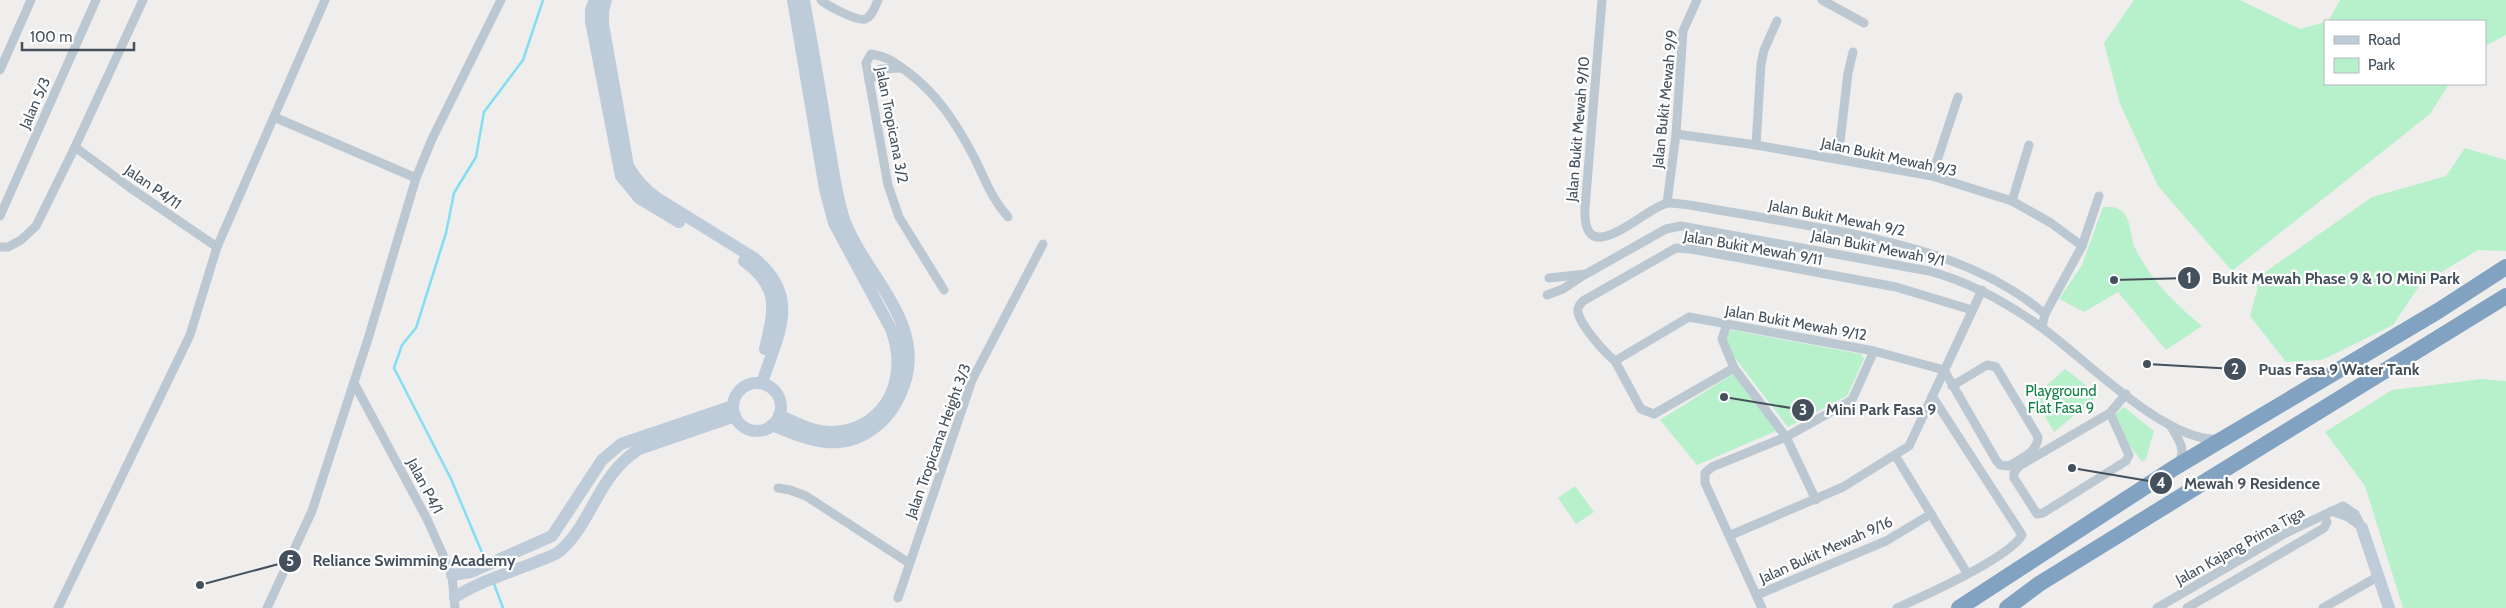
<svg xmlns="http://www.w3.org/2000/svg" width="2506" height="608" font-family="Cabin,sans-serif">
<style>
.green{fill:#b7f1cc}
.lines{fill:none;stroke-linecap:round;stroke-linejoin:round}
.stream{stroke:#82def1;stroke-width:2.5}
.street{stroke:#bcc8d1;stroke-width:9}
.secondary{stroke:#becbd8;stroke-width:12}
.highway{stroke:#81a2c0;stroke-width:16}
.labels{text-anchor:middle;stroke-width:4.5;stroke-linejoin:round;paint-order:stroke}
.street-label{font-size:15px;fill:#44515c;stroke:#fff}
.park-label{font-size:15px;fill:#118145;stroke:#fff}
.leader{fill:none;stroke:#44515c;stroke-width:2}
.callout-dot{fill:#44515c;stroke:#fff;stroke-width:2}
.mark-label{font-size:15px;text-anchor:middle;font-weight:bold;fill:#fff}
.callout-label{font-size:16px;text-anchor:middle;font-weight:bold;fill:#44515c;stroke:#fff;stroke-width:4.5;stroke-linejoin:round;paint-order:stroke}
</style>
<rect width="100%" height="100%" fill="#f0eded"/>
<g class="green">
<path d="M2134,0H2240L2300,29L2325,22V84H2449L2430,114L2232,271L2158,186L2120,104L2104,43Z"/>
<path d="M2340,0H2506V35L2485,46V21H2326L2329,20Z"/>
<path d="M2465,148L2506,160V251L2478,250L2420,285L2393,325L2322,360L2286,362L2250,316L2261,275L2372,197L2446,176Z"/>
<path d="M2103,207C2110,207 2116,206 2122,211C2132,220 2130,239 2136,250C2152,281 2176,305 2202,326L2166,350L2118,292L2084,312L2059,299L2082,265Z"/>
<path d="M1731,330L1861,354L1864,359L1847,396L1788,427L1728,349L1726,336Z"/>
<path d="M2065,369L2099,395L2054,432L2034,397Z"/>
<path d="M1733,374L1776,431L1697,465L1660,420Z"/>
<path d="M2482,379L2506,381V608H2403L2365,486L2325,432L2392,390Z"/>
<path d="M2124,407L2154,431L2146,459L2142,462L2110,419Z"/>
<path d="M1575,486L1594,512L1576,524L1558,498Z"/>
</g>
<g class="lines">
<g class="stream">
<path d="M486,562L451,479L394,368L402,345L416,328L446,233L454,193L476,157L484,112L523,60L543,0"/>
<path d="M493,581L503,608"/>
</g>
<g class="street">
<path d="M821,0C826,5 858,22 865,19C872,17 875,6 878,0"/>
<path d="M1602,0L1585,208C1582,275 1646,206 1668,203C1681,202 1721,211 1736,213C1773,219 1810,226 1848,233C1919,248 1988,266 2045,314"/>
<path d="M1822,0L1864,23"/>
<path d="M0,70L31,0"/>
<path d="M869,81L881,69L902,68"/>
<path d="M274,117L416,178"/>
<path d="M1676,134L1756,145L1932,176L2012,201L2051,223L2082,246"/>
<path d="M1756,145L1761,64L1764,50L1777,21"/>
<path d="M75,147L129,187L217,247"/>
<path d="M1838,159L1848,73L1853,52"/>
<path d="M1932,176L1958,97"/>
<path d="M2012,201L2029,145"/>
<path d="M1667,203L1676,134L1683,31L1697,0"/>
<path d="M0,216L96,0"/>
<path d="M0,247H8L21,240L36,226L75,147L143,0"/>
<path d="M1549,278L1586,274L1666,229L1681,226L1929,271C1970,282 2006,302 2041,327C2083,357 2165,442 2217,439"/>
<path d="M944,290L899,217L888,185L866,63L871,54C886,56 894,62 905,70C937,93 956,123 974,157C985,179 991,198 1008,217"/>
<path d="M1547,295L1563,289L1584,275"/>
<path d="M1727,324L1722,339L1734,368L1786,437L1816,500"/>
<path d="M2042,327L2045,314L2082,246L2099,196"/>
<path d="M1615,361C1605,353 1580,325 1578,312C1577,308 1580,304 1583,301L1676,248L1691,249L1896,287L1972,310"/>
<path d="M1734,368L1654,414L1641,409L1615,361L1689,317L1874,351L1944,370L1996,460L2000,465L2009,466C2020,459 2038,452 2038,437L1996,367L1987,365L1952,386"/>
<path d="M354,383L427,519L452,575L455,608"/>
<path d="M2110,413L2129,455L2126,461L2043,513L2037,514L2014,478V473L2019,466L2110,413L2126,394"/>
<path d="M2170,425C2177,437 2188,450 2178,463"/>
<path d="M1895,455L1967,573"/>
<path d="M778,488L790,490L806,496L909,563"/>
<path d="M2331,511L2348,517L2359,525"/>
<path d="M1731,535L1843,487L1909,446L1982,290"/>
<path d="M1757,595L1886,541L1931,514"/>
<path d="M898,598L972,380L1043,244"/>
<path d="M58,608L190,335L217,247L325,0"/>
<path d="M267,608L312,511L368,339L416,178L432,139L501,0"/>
<path d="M1762,608L1705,483V473L1712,467L1786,437L1852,400L1874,351"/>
<path d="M1897,608C1924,596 2009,558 2022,535L1932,396"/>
<path d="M2157,608L2286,533L2343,506L2355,514L2362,528"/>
<path d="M2187,608L2324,528L2327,522L2324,515"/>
<path d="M2323,608L2379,576"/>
</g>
<g class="secondary">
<path d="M595,0L591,10V21L621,176L639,198L679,222"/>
<path d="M606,0L603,11V24L628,166C636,180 644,189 657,198L754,258C802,298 778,333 762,383"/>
<path d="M744,261C781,287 774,310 765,349"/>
<circle cx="757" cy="407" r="24"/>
<path d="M779,415C796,423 814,433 834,432C889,428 909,375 891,329L834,223L825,189L793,0"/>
<path d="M772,425C808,440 843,455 878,425C891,414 898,402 904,385C927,321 861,272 843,216C835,190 832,161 827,134C820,89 812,45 804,0"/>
<path d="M2362,528L2389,608"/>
<path d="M452,575L471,572L552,536L602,460L621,444L733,406"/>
<path d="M455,597C481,581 508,573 536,562C543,559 554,556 560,551C593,522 597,476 639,449L735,416"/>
</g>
<g class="highway">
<path d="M1959,608L2174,468L2438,311L2506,267"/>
<path d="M2007,608L2039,584L2506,296"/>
</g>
</g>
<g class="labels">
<g class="street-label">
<text transform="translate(1665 99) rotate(-84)" y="5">Jalan Bukit Mewah 9/9</text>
<text transform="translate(35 103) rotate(-66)" y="5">Jalan 5/3</text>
<text transform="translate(892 125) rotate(79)" y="5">Jalan Tropicana 3/2</text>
<text transform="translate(1578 129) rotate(-85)" y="5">Jalan Bukit Mewah 9/10</text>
<text transform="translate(1889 157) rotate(12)" y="5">Jalan Bukit Mewah 9/3</text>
<text transform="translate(153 187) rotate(35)" y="5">Jalan P4/11</text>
<text transform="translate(1837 218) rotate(11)" y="5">Jalan Bukit Mewah 9/2</text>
<text transform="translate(1753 248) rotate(10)" y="5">Jalan Bukit Mewah 9/11</text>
<text transform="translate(1878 248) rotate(11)" y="5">Jalan Bukit Mewah 9/1</text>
<text transform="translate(1796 323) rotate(10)" y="5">Jalan Bukit Mewah 9/12</text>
<text transform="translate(938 441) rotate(-70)" y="5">Jalan Tropicana Height 3/3</text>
<text transform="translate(425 486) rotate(62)" y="5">Jalan P4/1</text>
<text transform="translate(2240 546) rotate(-29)" y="5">Jalan Kajang Prima Tiga</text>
<text transform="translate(1826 550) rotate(-24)" y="5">Jalan Bukit Mewah 9/16</text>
</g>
<g class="park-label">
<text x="2061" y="396">Playground<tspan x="2061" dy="17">Flat Fasa 9</tspan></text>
</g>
</g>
<path class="leader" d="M2114 280L2189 278M2147 364L2235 369M1724 397L1803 410M2072 468L2161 483M200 585L290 561"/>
<g class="callout-dot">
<circle cx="2114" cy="280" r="5"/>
<circle cx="2147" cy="364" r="5"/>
<circle cx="1724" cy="397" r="5"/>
<circle cx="2072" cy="468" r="5"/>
<circle cx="200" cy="585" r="5"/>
<circle cx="2189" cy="278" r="12"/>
<circle cx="2235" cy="369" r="12"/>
<circle cx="1803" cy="410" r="12"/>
<circle cx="2161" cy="483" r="12"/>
<circle cx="290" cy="561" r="12"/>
</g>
<g class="mark-label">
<text x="2189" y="283">1</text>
<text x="2235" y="374">2</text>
<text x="1803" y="415">3</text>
<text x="2161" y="488">4</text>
<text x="290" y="566">5</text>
</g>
<g class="callout-label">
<text x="2336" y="284">Bukit Mewah Phase 9 &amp; 10 Mini Park</text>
<text x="2339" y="375">Puas Fasa 9 Water Tank</text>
<text x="1881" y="415">Mini Park Fasa 9</text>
<text x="2252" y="489">Mewah 9 Residence</text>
<text x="414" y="566">Reliance Swimming Academy</text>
</g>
<rect x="2324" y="20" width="162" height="65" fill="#ffffff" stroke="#b4b9be"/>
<rect x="2334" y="36" width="25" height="8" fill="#becbd8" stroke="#b4b9be"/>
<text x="2368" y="45" font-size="15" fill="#44515c">Road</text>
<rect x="2334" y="58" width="25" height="15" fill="#b7f1cc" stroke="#b4b9be"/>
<text x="2368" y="70" font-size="15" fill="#44515c">Park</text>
<path d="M22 42v8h112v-8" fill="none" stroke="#44515c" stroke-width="2.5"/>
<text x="30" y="42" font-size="15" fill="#44515c" stroke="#ffffff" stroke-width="4" paint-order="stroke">100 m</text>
</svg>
